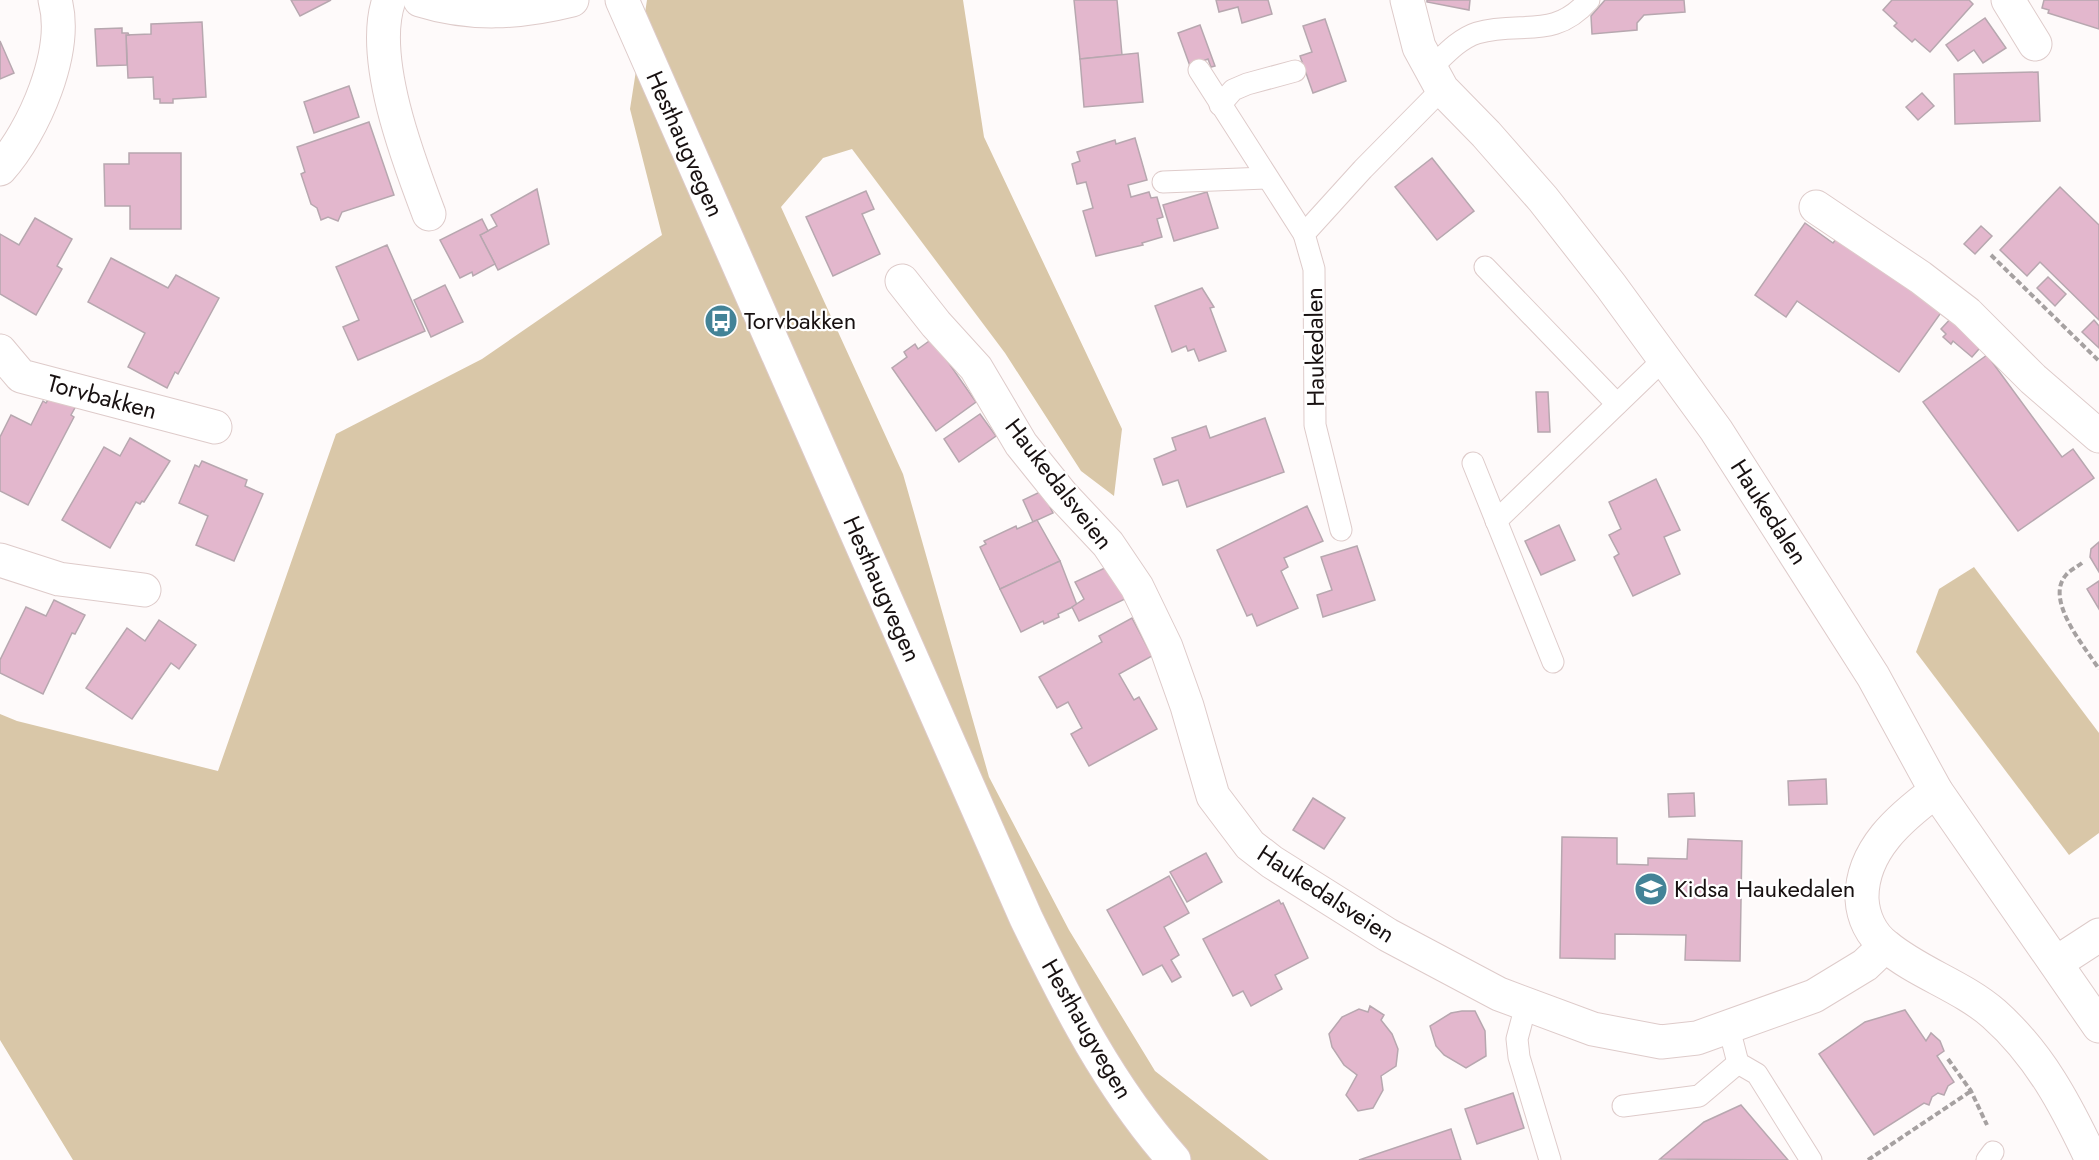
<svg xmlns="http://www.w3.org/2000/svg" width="2099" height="1160" font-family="Jost,sans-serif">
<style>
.green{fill:#d9c7a8}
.building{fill:#e3b7cd;stroke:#b7a7af;stroke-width:1.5}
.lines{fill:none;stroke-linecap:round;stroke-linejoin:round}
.service-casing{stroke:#decbca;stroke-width:23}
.minor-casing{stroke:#decbca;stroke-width:35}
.secondary-casing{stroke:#decbca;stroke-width:35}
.path{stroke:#a6a1a1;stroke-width:4;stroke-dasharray:6 3;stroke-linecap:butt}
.service{stroke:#fff;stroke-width:21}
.minor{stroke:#fff;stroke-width:33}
.secondary{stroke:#fff;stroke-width:33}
.labels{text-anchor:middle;stroke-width:4.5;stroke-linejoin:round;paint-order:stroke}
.street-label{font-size:24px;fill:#181111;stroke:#fff}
.poi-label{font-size:24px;fill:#181111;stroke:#fff;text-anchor:start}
</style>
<rect width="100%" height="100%" fill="#fefafa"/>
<g class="green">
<path d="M647,0H963L984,137L1122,429L1114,496L1081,471L1005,353L852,149L823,158L781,207L903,474L989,777L1069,930L1155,1071L1269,1160H73L0,1040V714L17,721L218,771L336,434L482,359L662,235L630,109Z"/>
<path d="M1974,567L2099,733V833L2069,855L1916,652L1939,589Z"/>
</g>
<g class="building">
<path d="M291,0H331L300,16Z"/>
<path d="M1074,0H1117L1122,55L1080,59Z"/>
<path d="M1216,0H1268L1272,14L1242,23L1238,7L1219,12Z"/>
<path d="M1427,0H1470L1469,10L1427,2Z"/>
<path d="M1605,0H1684L1685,12L1644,15L1637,23V30L1592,34L1591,16Z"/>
<path d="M1892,0H1969L1973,4L1930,52L1915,39L1912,42L1894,26L1897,23L1883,10Z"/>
<path d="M2044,0H2099V29L2048,13L2049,10L2042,8Z"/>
<path d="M1985,18L2006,48L1983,63L1974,50L1958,61L1946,45Z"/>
<path d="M1325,19L1346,81L1313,93L1300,56L1312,52L1303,26Z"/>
<path d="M202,22L206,97L173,99V103H160V99H154L153,77L128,78L126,35L151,34V24Z"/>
<path d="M1200,25L1215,66L1211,67L1208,59L1190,66L1178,33Z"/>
<path d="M122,28V33H128L129,35H126L127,65L97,66L95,29Z"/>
<path d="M0,41L14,73L0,79Z"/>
<path d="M1138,53L1143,102L1084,107L1080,59Z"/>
<path d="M2038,72L2040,121L1955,124L1954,74Z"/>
<path d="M349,86L359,117L314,133L304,102Z"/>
<path d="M1922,93L1934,106L1918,120L1906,107Z"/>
<path d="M369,122L394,195L342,212L338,221L328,217L321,220L317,208L311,204L301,174L305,172L297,147Z"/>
<path d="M1135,138L1147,180L1128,185L1131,197L1149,192L1151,198L1157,197L1163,217L1157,219L1162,237L1142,243L1143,245L1096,256L1083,211L1093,208L1086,182L1077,184L1072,164L1080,161L1077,152L1115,140L1116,144Z"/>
<path d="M129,153H181V229H130V206H105L104,164H129Z"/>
<path d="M1432,158L1474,211L1437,240L1395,187Z"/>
<path d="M2060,187L2099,225V320L2040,262L2027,276L2000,250Z"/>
<path d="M537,189L549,244L498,270L480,235L497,226L491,215Z"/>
<path d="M866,191L874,209L862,214L880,254L833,276L806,217Z"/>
<path d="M1207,192L1218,228L1174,241L1163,205Z"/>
<path d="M35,218L72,239L57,266L62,269L36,315L0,294V234L19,245Z"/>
<path d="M482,219L488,231L480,235L495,264L473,276L472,272L460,278L440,240Z"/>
<path d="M1805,223L1833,243L1840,234L1945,307L1899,372L1797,301L1786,317L1755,295Z"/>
<path d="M1981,226L1992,236L1975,254L1964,244Z"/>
<path d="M387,245L425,331L358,360L343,327L359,320L336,267Z"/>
<path d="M111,258L168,288L176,275L219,298L178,374L175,372L167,388L128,367L145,333L88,302Z"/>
<path d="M2048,277L2066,294L2055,306L2037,288Z"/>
<path d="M445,285L463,322L431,337L414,300Z"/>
<path d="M1202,288L1214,307L1210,308L1226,351L1199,361L1194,349L1188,351L1186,346L1172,352L1155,306Z"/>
<path d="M1954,315L1985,342L1972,357L1953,341L1951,344L1943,337L1946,334L1941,329Z"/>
<path d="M2094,320L2099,326V348L2082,332Z"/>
<path d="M932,339L976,402L936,431L892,368L907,357L904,352L915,344L918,349Z"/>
<path d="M1987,355L2062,457L2073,449L2094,478L2018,531L1923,402Z"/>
<path d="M18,385L76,406L71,415L74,417L28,505L0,491V437L11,415L31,425L43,401L46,403L48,400Z"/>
<path d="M1536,392H1548L1550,432H1538Z"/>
<path d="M980,414L996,436L959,462L944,439Z"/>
<path d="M1265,418L1284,472L1187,507L1178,480L1163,485L1154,459L1176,450L1172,438L1206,426L1210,438Z"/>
<path d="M130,438L170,461L144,502L142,501L140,504L136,502L110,548L62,520L104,447L120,456Z"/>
<path d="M202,461L247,480L245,486L263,494L234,561L196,545L208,516L179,503L195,465L199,467Z"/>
<path d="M1656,479L1680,530L1664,537L1680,574L1633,596L1614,557L1619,554L1609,535L1621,529L1609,502Z"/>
<path d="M1042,491L1053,513L1033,522L1023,500Z"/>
<path d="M1307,506L1323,541L1284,558L1288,567L1281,571L1298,608L1257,626L1252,614L1247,616L1217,550Z"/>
<path d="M1037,520L1060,561L1000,589L980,547L986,544L984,541L1016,526L1017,529Z"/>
<path d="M1559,525L1575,560L1541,575L1525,541Z"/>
<path d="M2099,542V572L2090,557L2091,549Z"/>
<path d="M1357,546L1375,600L1323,617L1317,595L1332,590L1321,557Z"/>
<path d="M1060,561L1077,605L1058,614L1059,617L1044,624L1043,621L1021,632L1000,589Z"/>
<path d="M1109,566L1125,599L1079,621L1072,607L1084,599L1075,582Z"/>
<path d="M2099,581V609L2087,589Z"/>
<path d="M54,600L85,615L75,634L72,633L43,694L0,673V660L26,607L46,616Z"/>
<path d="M1132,618L1152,656L1119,674L1134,700L1139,697L1157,729L1089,766L1071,734L1082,728L1068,702L1057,708L1039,677L1102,642L1099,636Z"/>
<path d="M159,620L196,645L179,669L171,663L132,719L86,688L127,628L145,641Z"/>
<path d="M1826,779L1827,804L1789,805L1788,781Z"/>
<path d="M1694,793L1695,816L1669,817L1668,794Z"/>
<path d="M1313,798L1345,818L1324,849L1293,830Z"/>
<path d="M1562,837L1617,838V864L1648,865V858L1687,859L1688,839L1742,841L1740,961L1685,960L1686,935L1615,934V959L1560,958Z"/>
<path d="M1206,853L1222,882L1187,902L1170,872Z"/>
<path d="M1169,876L1189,913L1164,927L1179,955L1171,960L1181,977L1172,982L1162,965L1143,975L1107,910Z"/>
<path d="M1279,900L1281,904L1283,903L1308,958L1275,975L1282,989L1251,1006L1243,991L1233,996L1203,939Z"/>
<path d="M1370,1006L1384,1015L1381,1020L1392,1034L1398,1049L1396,1066L1381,1076L1383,1090L1373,1108L1358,1111L1346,1095L1357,1075L1344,1065L1332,1047L1329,1034L1342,1017L1359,1009L1368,1012Z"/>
<path d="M1905,1010L1926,1041L1931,1033L1940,1041L1944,1051L1937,1056L1954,1082L1948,1086L1944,1095L1938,1093L1932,1097L1929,1105L1924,1103L1874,1135L1819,1054L1865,1022Z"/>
<path d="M1462,1011H1475L1485,1031L1486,1056L1466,1068L1444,1055L1436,1046L1430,1026L1451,1013Z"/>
<path d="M1513,1093L1524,1128L1477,1144L1465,1109Z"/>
<path d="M1741,1105L1788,1160L1660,1159L1704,1122Z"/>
<path d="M1451,1129L1461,1160H1359Z"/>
</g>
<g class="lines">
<defs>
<g id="service">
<path d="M1199,70L1304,234"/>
<path d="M1429,70C1443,57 1458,39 1477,33C1521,20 1553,41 1589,0"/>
<path d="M1220,105L1233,90L1247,84L1295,71"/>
<path d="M1163,182L1266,178"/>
<path d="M1485,267L1617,404"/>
<path d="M1473,463L1553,662"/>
<path d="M1496,521L1664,359"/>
<path d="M1341,530L1315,425L1314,269L1304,234L1363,169L1442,89"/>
<path d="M1526,1005L1517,1039L1519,1057L1550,1160"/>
<path d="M1729,1028L1738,1063L1757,1074L1811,1160"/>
<path d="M1623,1106L1699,1096L1738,1063"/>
<path d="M1987,1160L1993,1152"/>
</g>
<g id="minor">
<path d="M389,0C369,57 408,159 429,214"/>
<path d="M420,0C471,16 520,13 572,0"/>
<path d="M1407,0L1419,47L1442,89L1486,134L1543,199L1611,286L1716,430L1873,676L1936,791L2099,1026"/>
<path d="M2008,0L2035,44"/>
<path d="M0,169C34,131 69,51 55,0"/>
<path d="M1816,207L1920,277L1967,313L2033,379L2099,436"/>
<path d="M902,281L936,324L976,368L1021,444L1062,495L1108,544L1137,587L1166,647L1187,706L1213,796L1250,845L1272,862L1388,935L1499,994L1593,1029L1661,1042L1697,1038L1814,996L1865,965L1885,946"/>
<path d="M0,351L21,376L215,427"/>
<path d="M0,560L59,579L144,590"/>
<path d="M1936,791C1901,817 1861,850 1862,899C1863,917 1871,935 1886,946C1918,973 1962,986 1994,1014C2040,1055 2066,1105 2092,1160"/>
<path d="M2056,963L2099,935"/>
</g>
<path id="secondary" d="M622,0L1026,918C1067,1003 1110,1088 1174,1160"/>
</defs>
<use href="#service" class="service-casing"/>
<use href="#minor" class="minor-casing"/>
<use href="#secondary" class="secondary-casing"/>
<g class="path">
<path d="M1991,255L2099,361"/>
<path d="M2082,563C2077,567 2070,570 2066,575C2044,600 2085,647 2099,669"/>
<path d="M1948,1059L1971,1091L1987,1125"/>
<path d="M1868,1160L1971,1091"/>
</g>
<use href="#service" class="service"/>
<use href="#minor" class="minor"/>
<use href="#secondary" class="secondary"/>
</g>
<defs>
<symbol id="bus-disc" viewBox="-11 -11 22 22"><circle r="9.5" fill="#438397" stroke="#fff"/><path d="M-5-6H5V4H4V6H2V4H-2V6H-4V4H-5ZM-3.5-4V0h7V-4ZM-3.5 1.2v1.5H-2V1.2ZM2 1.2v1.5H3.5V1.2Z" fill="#fff"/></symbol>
<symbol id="school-disc" viewBox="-11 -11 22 22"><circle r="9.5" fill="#438397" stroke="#fff"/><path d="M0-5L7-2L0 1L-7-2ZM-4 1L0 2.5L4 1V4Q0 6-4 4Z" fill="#fff"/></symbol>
</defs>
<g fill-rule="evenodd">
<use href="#bus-disc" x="702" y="302" width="38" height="38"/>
<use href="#school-disc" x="1632" y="870" width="38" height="38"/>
</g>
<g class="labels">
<g class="street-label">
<text transform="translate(685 144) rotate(66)" y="8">Hesthaugvegen</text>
<text transform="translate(1315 347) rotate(-91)" y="8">Haukedalen</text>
<text transform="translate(102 397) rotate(15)" y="8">Torvbakken</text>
<text transform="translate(1059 484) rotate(52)" y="8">Haukedalsveien</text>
<text transform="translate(1769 512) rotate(57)" y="8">Haukedalen</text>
<text transform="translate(882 589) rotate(66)" y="8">Hesthaugvegen</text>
<text transform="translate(1326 894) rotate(33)" y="8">Haukedalsveien</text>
<text transform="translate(1087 1029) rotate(60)" y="8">Hesthaugvegen</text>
</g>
<g class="poi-label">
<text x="744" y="329">Torvbakken</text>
<text x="1674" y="897">Kidsa Haukedalen</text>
</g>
</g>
</svg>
